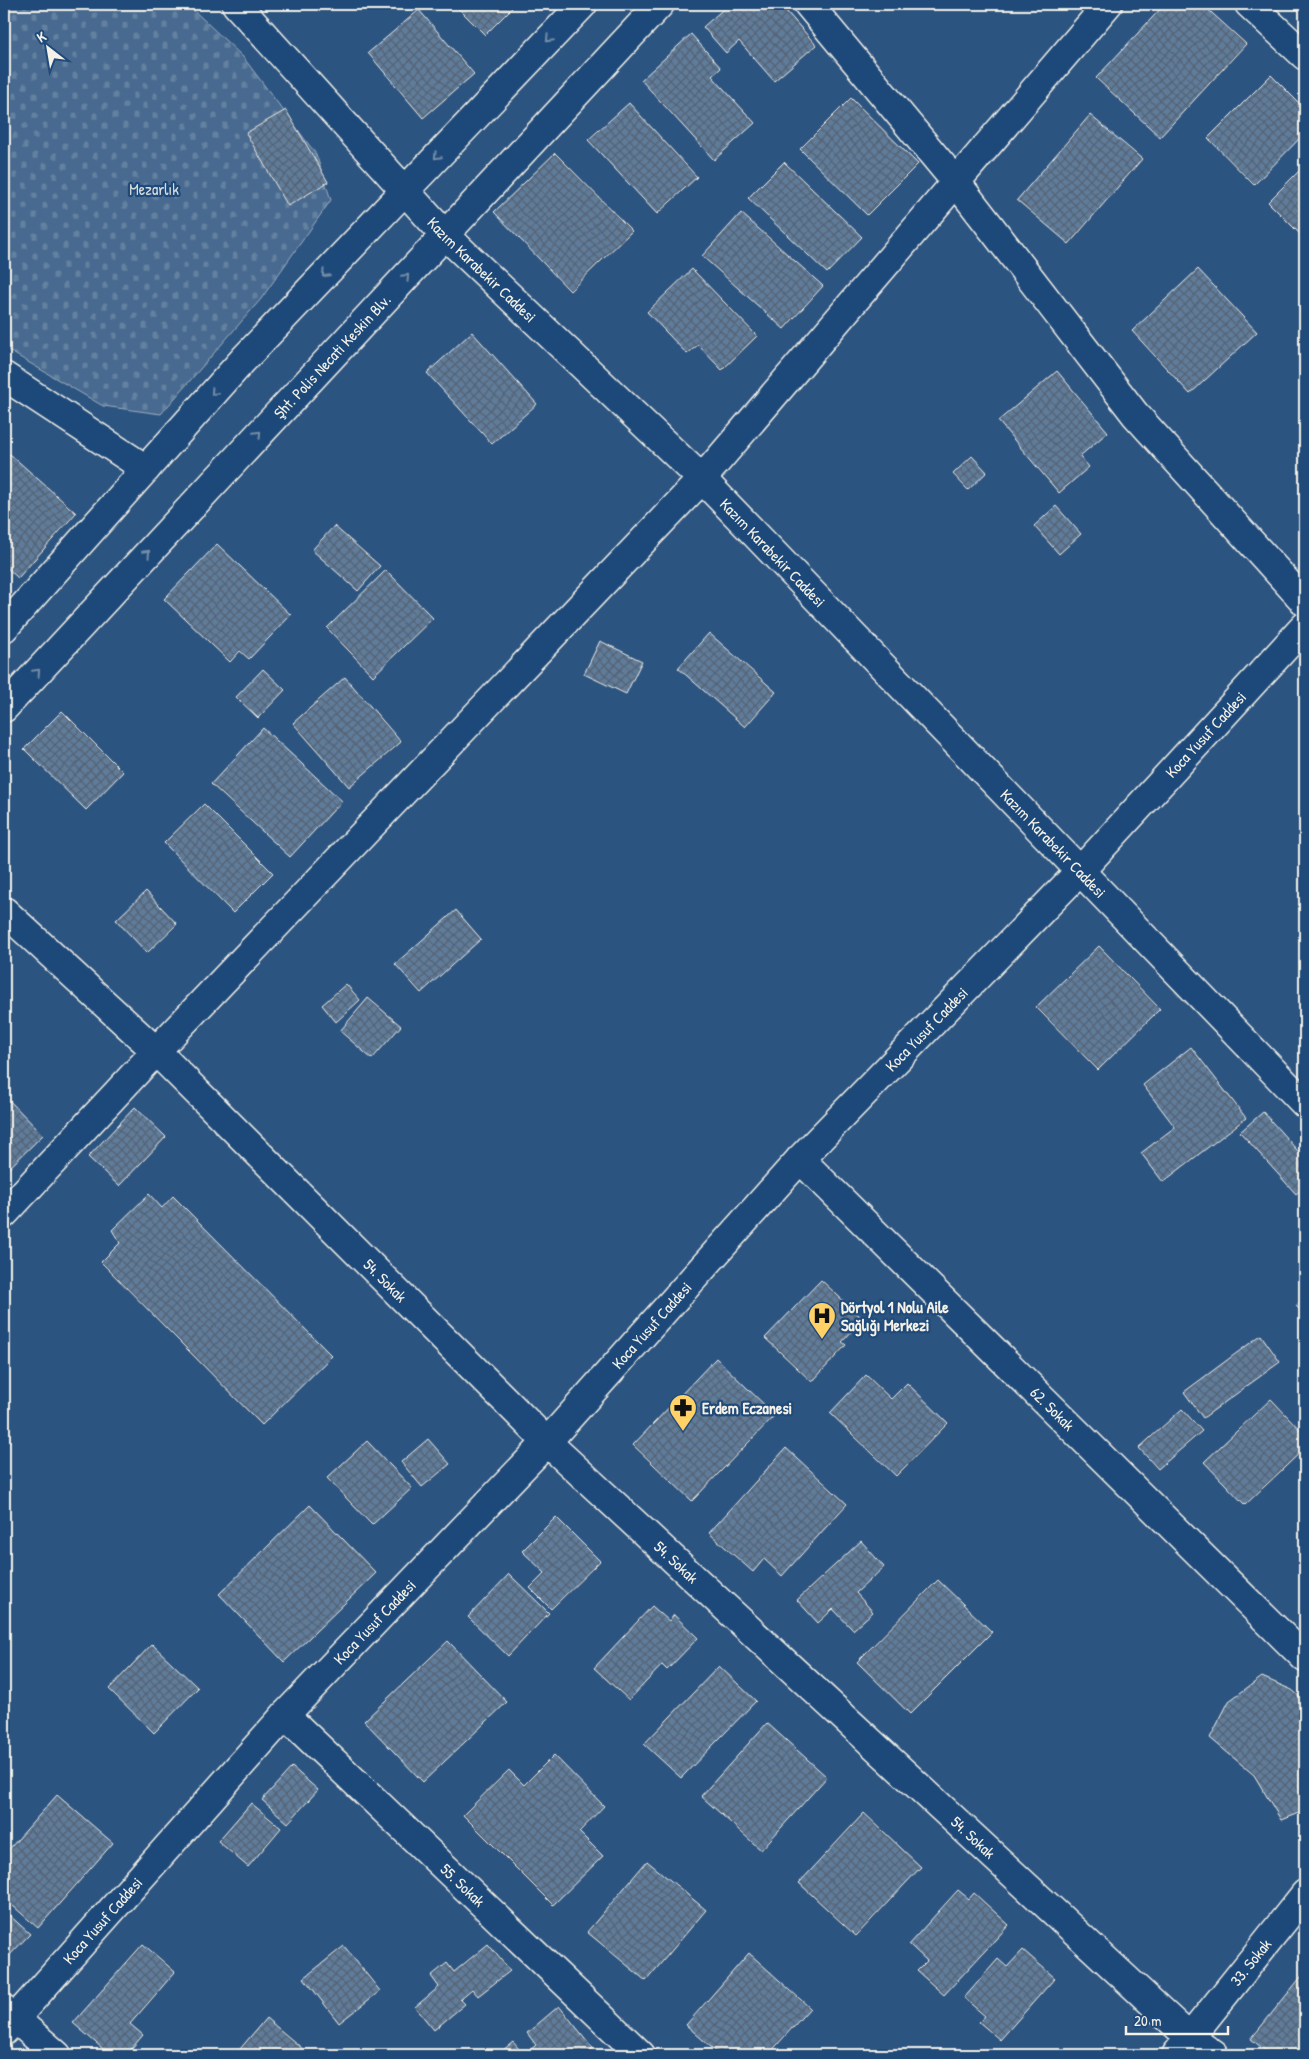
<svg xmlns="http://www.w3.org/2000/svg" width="1309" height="2059" font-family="'Patrick Hand',sans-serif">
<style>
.cemetery{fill:url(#cemetery-stones);stroke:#9eaebc}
.building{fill:url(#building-cross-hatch);stroke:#f4f1e8}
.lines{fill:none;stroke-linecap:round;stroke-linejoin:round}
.minor-casing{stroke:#f4f1e8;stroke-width:31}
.minor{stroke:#1f4a7a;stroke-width:28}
.oneway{stroke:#748da6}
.labels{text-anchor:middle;stroke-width:4.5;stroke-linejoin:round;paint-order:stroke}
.park-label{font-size:16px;fill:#dadddb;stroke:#1f4a7a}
.street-label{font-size:16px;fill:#f4f1e8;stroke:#1f4a7a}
.poi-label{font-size:16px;font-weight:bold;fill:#f4f1e8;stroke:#1f4a7a;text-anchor:start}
</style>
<defs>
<pattern id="cemetery-stones" width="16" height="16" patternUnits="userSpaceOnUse" patternTransform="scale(1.25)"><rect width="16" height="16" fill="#496b90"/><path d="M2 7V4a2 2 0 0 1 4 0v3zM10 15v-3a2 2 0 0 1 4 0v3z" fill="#6481a0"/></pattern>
<pattern id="building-cross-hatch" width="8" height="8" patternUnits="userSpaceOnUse" patternTransform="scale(1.25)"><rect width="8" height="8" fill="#5e7b9a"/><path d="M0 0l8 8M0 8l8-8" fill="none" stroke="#556474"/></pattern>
</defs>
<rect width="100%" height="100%" fill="#2c5481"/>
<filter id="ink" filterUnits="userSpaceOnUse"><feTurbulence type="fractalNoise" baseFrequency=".02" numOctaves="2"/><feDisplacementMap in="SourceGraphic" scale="10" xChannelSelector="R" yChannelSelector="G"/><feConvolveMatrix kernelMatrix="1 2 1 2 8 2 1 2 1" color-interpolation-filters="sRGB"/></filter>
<g filter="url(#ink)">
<path class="cemetery" d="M4,4H187L243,57L316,154L331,200L261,299L161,414L103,406L4,348Z"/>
<g class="building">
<path d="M454,4H516L485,35Z"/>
<path d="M729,4H780L816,45L774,81L739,41L726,53L703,27Z"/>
<path d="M1165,4H1202L1246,44L1160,137L1096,78Z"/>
<path d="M419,10L474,74L423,118L368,53Z"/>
<path d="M691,34L721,68L712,76L755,123L714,160L641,80Z"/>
<path d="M1271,75L1305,109V133L1254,185L1208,138Z"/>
<path d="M851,98L918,164L867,215L800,149Z"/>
<path d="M629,103L697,177L657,214L588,140Z"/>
<path d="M286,110L328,182L288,206L246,133Z"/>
<path d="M1090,115L1142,159L1069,244L1017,200Z"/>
<path d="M555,153L632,231L570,291L494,212Z"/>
<path d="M784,162L862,237L827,273L748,198Z"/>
<path d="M1305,165V239L1268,202Z"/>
<path d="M741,213L823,286L784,329L702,256Z"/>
<path d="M692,269L757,336L722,370L698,345L687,354L647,312Z"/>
<path d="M1198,269L1257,332L1190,394L1132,331Z"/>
<path d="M472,332L537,404L492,444L427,373Z"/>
<path d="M1057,371L1108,432L1080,456L1089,467L1059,493L998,421Z"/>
<path d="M10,454L76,513L18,578L4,565V461Z"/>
<path d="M972,456L987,472L968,490L953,474Z"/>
<path d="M1056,506L1081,534L1059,554L1034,526Z"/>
<path d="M334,526L380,566L358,591L312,550Z"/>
<path d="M217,544L291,615L249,659L240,651L230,662L164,599Z"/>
<path d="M386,570L433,618L373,676L327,628Z"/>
<path d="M709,633L776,692L745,727L678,668Z"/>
<path d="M600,641L642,661L626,694L584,674Z"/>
<path d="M263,669L285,690L258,718L236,697Z"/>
<path d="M345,677L401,742L349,787L293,723Z"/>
<path d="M62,711L123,772L86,810L24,749Z"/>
<path d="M263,728L342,801L290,857L211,784Z"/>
<path d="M204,804L273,873L233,913L164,843Z"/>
<path d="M146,891L177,924L147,953L116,920Z"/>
<path d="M456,910L481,939L421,993L395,964Z"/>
<path d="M1099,946L1160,1009L1098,1070L1036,1007Z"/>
<path d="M346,984L360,1000L336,1022L322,1005Z"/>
<path d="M368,998L401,1026L372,1059L340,1031Z"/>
<path d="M1191,1047L1246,1118L1163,1182L1141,1153L1175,1127L1143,1085Z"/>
<path d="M4,1095L43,1135L4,1173Z"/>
<path d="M135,1107L166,1137L119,1186L88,1157Z"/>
<path d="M1263,1112L1305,1159V1186L1296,1194L1240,1132Z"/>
<path d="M149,1194L162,1208L173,1196L332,1356L262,1425L101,1262L120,1243L112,1230Z"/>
<path d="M821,1280L863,1319L842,1342L846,1345L812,1382L765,1338Z"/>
<path d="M1305,1296V1315L1296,1306Z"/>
<path d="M1261,1335L1280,1362L1203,1418L1184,1392Z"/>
<path d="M716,1358L775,1415L692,1501L633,1445Z"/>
<path d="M866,1375L891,1399L907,1383L948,1423L896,1476L830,1413Z"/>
<path d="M1271,1399L1305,1435V1448L1245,1505L1204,1462Z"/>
<path d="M1182,1409L1202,1431L1158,1469L1139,1448Z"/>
<path d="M428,1439L450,1464L422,1487L401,1462Z"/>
<path d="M367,1441L412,1488L372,1525L327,1478Z"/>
<path d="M786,1448L847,1504L782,1576L764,1559L753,1572L709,1533Z"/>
<path d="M310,1505L376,1573L284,1662L219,1594Z"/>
<path d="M556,1517L600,1561L551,1609L530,1588L545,1573L522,1551Z"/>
<path d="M861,1541L884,1567L856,1593L873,1612L853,1630L833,1609L818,1623L797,1600Z"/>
<path d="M509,1574L549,1613L508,1656L468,1617Z"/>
<path d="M938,1580L992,1632L910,1714L857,1662Z"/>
<path d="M652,1606L669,1621L674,1615L698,1638L667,1670L662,1665L629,1700L594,1668Z"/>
<path d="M448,1641L507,1702L423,1782L364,1721Z"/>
<path d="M152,1644L198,1688L154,1733L109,1689Z"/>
<path d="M719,1666L756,1701L681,1778L644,1744Z"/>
<path d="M1262,1677L1292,1690L1305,1701V1816L1301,1812L1281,1820L1254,1775L1210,1738L1229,1701Z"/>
<path d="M767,1723L827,1777L761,1850L701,1796Z"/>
<path d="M554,1755L604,1806L579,1832L603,1856L553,1905L463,1815L509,1770L524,1785Z"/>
<path d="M292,1767L318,1790L288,1823L262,1800Z"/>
<path d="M57,1795L113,1843L38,1928L4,1898V1855Z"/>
<path d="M251,1803L281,1828L248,1867L218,1841Z"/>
<path d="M864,1813L921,1867L856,1936L799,1883Z"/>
<path d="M647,1861L706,1910L646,1981L587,1932Z"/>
<path d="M958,1890L969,1899L974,1893L1009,1925L944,1995L917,1971L927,1961L909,1944Z"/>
<path d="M7,1913L30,1934L6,1959L4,1957V1917Z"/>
<path d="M143,1944L175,1972L130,2024L143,2035L126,2055H110L73,2023Z"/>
<path d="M488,1944L510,1971L478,1996L472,1989L460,1999L465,2004L434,2030L415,2007L439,1987L431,1976L447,1963L454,1972Z"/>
<path d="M344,1946L380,1991L339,2023L304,1978Z"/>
<path d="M1023,1950L1055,1978L1000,2040L979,2022L985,2016L964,1998L998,1959L1007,1967Z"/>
<path d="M749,1953L810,2008L768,2055H720L686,2025Z"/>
<path d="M1305,1972V2055H1271L1251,2039Z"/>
<path d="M559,2006L593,2048L584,2055H497L513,2042L524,2055L536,2045L527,2033Z"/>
<path d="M266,2018L310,2055H235Z"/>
</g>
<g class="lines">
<defs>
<g id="minor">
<path id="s1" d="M236,4L445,235L702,479L1305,1104"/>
<path d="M808,4L956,182L1135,414L1305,602"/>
<path d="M1249,4L1305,56"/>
<path d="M4,376L146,469"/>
<path d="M4,628L243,360L583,4"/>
<path id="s2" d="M4,708L660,4"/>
<path id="s3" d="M4,911L156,1051L547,1442L1190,2038L1214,2055"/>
<path id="s4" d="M800,1159L1305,1658"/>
<path d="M4,1214L156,1051L702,479L1108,4"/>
<path id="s5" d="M285,1715L641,2055"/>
<path d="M4,2009L57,2055"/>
<path id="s6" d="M4,2031L285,1715L547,1442L800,1159L1081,870L1305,626"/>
<path id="s7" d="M1176,2055L1305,1894"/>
</g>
</defs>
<use href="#minor" class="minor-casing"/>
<use href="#minor" class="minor"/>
</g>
<defs><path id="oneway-chevron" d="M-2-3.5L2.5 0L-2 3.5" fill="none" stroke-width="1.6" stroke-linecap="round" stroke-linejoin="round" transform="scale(1.25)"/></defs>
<g class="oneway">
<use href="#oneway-chevron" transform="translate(549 39) rotate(134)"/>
<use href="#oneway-chevron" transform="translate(437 156) rotate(134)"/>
<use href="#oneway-chevron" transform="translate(325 274) rotate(134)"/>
<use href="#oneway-chevron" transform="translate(406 277) rotate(-47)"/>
<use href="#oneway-chevron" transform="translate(214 392) rotate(132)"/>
<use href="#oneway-chevron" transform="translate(258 434) rotate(-47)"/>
<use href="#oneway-chevron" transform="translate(147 553) rotate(-47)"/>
<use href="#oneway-chevron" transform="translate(37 672) rotate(-47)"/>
</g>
</g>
<defs>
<symbol id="hospital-pin" viewBox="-11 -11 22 30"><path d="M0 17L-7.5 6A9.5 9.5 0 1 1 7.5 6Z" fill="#ffd166" stroke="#1f4a7a"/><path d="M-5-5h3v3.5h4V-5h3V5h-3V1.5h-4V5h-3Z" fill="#111"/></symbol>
<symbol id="pharmacy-pin" viewBox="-11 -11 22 30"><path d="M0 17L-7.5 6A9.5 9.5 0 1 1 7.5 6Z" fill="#ffd166" stroke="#1f4a7a"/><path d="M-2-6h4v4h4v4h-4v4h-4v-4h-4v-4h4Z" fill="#111"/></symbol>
</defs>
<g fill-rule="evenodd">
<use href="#hospital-pin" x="806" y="1300" width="32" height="43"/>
<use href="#pharmacy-pin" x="667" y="1392" width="32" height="43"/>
</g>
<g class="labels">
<g class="park-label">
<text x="154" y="195">Mezarlık</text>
</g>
<g class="street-label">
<text dy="6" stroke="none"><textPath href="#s1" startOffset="362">Kazım Karabekir Caddesi</textPath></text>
<text dy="6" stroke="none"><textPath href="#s2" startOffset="481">Şht. Polis Necati Keskin Blv.</textPath></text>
<text dy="6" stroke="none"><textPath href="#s1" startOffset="768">Kazım Karabekir Caddesi</textPath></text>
<text dy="6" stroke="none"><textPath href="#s6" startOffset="1768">Koca Yusuf Caddesi</textPath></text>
<text dy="6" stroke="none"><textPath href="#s1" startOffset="1172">Kazım Karabekir Caddesi</textPath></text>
<text dy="6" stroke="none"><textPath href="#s6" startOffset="1362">Koca Yusuf Caddesi</textPath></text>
<text dy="6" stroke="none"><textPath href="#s3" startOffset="531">54. Sokak</textPath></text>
<text dy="6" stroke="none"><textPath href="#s6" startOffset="958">Koca Yusuf Caddesi</textPath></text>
<text dy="6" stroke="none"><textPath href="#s4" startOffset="355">62. Sokak</textPath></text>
<text dy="6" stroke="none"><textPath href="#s3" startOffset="936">54. Sokak</textPath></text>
<text dy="6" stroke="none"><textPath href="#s6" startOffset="552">Koca Yusuf Caddesi</textPath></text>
<text dy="6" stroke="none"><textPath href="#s3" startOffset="1341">54. Sokak</textPath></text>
<text dy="6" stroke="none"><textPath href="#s5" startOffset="246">55. Sokak</textPath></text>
<text dy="6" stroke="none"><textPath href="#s6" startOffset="148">Koca Yusuf Caddesi</textPath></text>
<text dy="6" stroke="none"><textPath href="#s7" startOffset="119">33. Sokak</textPath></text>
</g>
<g class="poi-label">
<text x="841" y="1313">Dörtyol 1 Nolu Aile<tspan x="841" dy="18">Sağlığı Merkezi</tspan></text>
<text x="702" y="1414">Erdem Eczanesi</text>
</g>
</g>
<rect width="1309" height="2059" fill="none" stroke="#1f4a7a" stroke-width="20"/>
<rect x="10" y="10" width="1289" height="2039" fill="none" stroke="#f4f1e8" stroke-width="2" filter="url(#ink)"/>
<g transform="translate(48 48) rotate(329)" stroke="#1f4a7a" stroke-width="4" paint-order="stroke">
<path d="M0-4L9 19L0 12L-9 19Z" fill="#f4f1e8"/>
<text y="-8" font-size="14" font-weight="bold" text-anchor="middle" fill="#f4f1e8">K</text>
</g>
<path d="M1126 2026v8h102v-8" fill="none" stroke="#f4f1e8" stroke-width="2.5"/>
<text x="1134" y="2026" font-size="15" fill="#f4f1e8" stroke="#1f4a7a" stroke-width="4" paint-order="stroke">20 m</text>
</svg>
